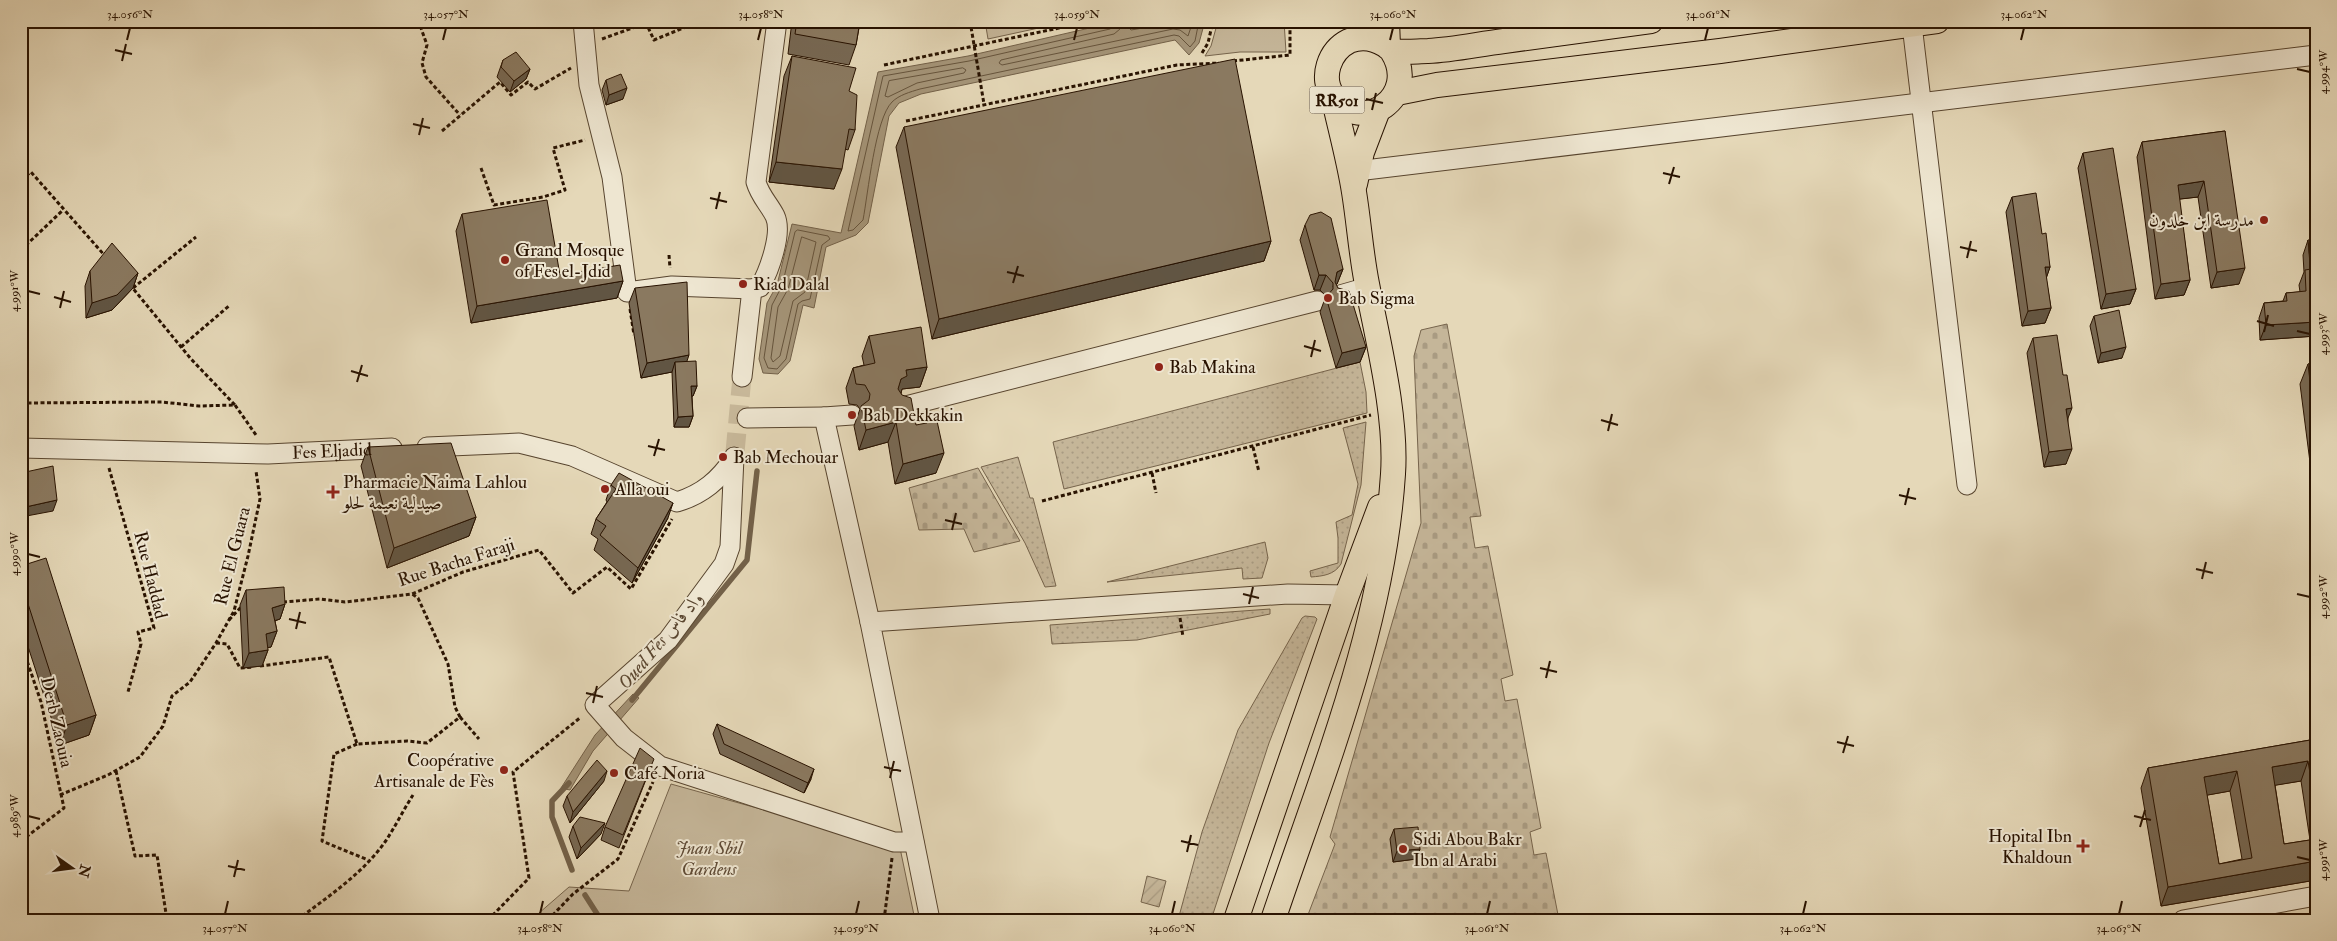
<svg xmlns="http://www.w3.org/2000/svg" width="2337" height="941" font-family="'IM FELL Double Pica',Amiri,serif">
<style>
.grass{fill:url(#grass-dots);stroke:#76644c}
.cemetery{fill:url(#cemetery-stones);stroke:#76644c}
.park{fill:#c5b699;stroke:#76644c}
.garden{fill:url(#garden-furrows);stroke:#76644c}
.water{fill:#a59579;stroke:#736149}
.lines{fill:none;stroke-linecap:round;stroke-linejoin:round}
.shore{stroke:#66543c;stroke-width:1}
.stream{stroke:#736149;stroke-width:5.5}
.minor-tunnel{stroke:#c9ba9c;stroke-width:19;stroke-dasharray:19 9;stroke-linecap:butt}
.minor-casing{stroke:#57442e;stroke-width:21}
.major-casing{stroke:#281200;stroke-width:26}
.path{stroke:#281200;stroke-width:3;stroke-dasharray:4 2.5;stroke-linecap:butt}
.minor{stroke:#eee6d1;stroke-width:19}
.major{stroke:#e5d8b8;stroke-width:24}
.wall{fill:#776853;stroke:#281200;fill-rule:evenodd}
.shaded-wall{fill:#615543;stroke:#281200}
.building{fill:#8a7960;stroke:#281200;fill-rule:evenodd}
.ticks{fill:none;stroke:#281200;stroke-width:2}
.poi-dot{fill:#8f2418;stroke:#eee6d1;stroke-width:2}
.labels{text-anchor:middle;stroke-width:4;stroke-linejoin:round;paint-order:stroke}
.shield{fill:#eee6d1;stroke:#63523f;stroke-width:1}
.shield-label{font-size:16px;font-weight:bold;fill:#281200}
.poi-label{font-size:18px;fill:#281200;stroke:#eee6d1;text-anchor:start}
.street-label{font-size:18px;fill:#281200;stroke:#eee6d1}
.park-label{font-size:18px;font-style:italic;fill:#5f4b36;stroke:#eee6d1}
.water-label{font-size:19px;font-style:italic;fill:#5a4630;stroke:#eee6d1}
.neatline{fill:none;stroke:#281200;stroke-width:2}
.ticks-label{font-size:12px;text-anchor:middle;fill:#281200}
</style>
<defs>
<pattern id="grass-dots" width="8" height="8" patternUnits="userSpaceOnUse" patternTransform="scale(1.25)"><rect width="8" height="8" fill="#c5b699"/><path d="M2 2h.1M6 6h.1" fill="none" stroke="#a99b82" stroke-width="1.8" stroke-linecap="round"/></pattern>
<pattern id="cemetery-stones" width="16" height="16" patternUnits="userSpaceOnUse" patternTransform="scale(1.25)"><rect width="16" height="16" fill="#c5b699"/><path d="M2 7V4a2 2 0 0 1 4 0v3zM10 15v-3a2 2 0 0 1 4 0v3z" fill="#a99b82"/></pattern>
<pattern id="garden-furrows" width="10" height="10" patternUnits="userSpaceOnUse" patternTransform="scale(1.25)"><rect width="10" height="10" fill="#c5b699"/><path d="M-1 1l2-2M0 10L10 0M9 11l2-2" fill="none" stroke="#a99b82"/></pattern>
</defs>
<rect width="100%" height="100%" fill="#e5d8b8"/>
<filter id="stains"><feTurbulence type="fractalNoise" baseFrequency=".004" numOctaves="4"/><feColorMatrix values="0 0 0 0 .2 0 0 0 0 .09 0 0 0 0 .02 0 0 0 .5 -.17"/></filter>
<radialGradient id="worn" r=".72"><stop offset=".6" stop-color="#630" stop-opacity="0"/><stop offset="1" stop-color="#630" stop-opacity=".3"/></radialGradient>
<g class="grass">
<path d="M1360,362L1366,392L1367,413L1064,489L1053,442Z"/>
<path d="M1366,422L1361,485L1341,564C1334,575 1323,576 1311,577L1310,571L1338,563V538L1336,522L1352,515L1358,484L1343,428Z"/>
<path d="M1018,457L1030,498H1033L1056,586L1045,587L1025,543L981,467Z"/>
<path d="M1265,542L1268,558L1262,578L1243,579L1242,568L1107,582Z"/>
<path d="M1270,609V614L1137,640L1052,644L1050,625Z"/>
<path d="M1305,616L1315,617L1317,619L1269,743L1211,920H1178L1202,832L1238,730L1302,618Z"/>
</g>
<g class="cemetery">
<path d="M1447,324L1481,516L1470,517L1475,548L1488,546L1513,675L1501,679L1505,701L1517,699L1541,828L1530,832L1534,855L1546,853L1559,920H1306L1335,844L1330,837L1421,523L1414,356L1421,330Z"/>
<path d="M978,468L1020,541L974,552L964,529L919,530L909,488Z"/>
</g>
<g class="park">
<path d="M985,21H1071L988,39Z"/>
<path d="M1218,21H1284L1286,52H1240L1205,56L1211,46Z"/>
<path d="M671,784L900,848L915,920H531L569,887L629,891Z"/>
</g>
<path class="garden" d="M1147,876L1166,881L1159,907L1141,902Z"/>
<g class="water">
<path d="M1120,21H1205L1199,43L1189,55L1175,40L921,94L899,103L889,116L868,223L856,235L826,247L814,308L803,305L790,361L778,374L763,373L759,359L767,303L777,285L792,224L841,233L878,72L968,56Z"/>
<path d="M633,694L639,698L593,751L570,790L561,788L595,735Z"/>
</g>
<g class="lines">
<g class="shore">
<path d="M1115,21L1114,26L1110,29L969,61L883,76L848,231L853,230L863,220C868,194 875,119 892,102C899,95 910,92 920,89L1174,35L1179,36L1190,47L1195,41L1199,21"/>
<path d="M1122,21L1120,29L1114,34L1001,60L999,63L1002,65L1173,29L1180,30L1188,36L1193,21"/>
<path d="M1129,21V28L1131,30L1185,21"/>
<path d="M963,68L966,70L964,73L917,83L888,97L885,96L889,81Z"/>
<path d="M798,230L828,236L830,239L822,245L810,299L802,301L798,304L786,359L777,369L768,368L764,358L772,305L782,286L795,232Z"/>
<path d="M802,237L816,242L805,292L793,301L780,356L773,362L771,358L778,307L788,289Z"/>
</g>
<g class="stream">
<path d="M632,700L747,560L757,471"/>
<path d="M569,783L552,801V817L572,870"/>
<path d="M585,895L601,920"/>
</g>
<path class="minor-tunnel" d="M735,452L742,377"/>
<defs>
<g id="minor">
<path d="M583,21L589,85L612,177L627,292L672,286L752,289L760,287C769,271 783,233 775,216C769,204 760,196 756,182L777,21"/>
<path d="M1912,25L1967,485"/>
<path d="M1357,171L2316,55"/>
<path d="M1340,295L1368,287"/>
<path d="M742,377L752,289"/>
<path d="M902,407L1317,301"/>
<path d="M824,417L852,415"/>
<path d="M747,418L824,417L870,622"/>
<path d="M427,447L519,443L572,456L677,502C703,494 719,480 734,458"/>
<path id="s1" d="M21,448L268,454L392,448"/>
<path d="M734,457L730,547L724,564L668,640L595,705L624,738L660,766L894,842H914"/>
<path d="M930,920L870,622L1288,594L1347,595"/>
<path d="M2183,920L2316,896"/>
</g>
<g id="major">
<path d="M1387,21L1388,46"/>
<path d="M1392,51C1421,97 1361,137 1333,96C1320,78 1329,51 1349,41C1361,36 1374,38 1385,45C1388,47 1391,50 1394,51C1405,53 1418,51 1428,51C1453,50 1479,44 1504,41C1553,34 1602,28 1651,21"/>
<path d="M1397,93L1437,85L1720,51L1937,21"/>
<path d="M1355,184L1362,152L1378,110"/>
<path d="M1236,920L1347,595L1380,507"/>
<path d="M1273,920C1322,774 1383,629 1393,474C1397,416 1378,342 1367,284C1361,254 1359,223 1354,192C1349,160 1340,128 1333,96"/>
</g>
</defs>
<use href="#minor" class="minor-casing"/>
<use href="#major" class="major-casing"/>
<g class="path">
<path d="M416,21L421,28L427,45L422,63L426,77L460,115"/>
<path d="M970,21L984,104"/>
<path d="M602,39L646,23L654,40L700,21"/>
<path d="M1202,53L1208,43L1213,21"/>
<path d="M1233,61L1290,55V21"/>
<path d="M884,65L1092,21"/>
<path d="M906,121L1177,65L1219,63"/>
<path d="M442,131L500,82L511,95L528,82L535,89L571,68"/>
<path d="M481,168L494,205L543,197L565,190L553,148L585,140"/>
<path d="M21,180L31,172L106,257"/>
<path d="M21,250L63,210"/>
<path d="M669,255L670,268"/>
<path d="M133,288L196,237"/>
<path d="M630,309L634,335"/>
<path d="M181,347L230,305"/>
<path d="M21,403L162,402L199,406L235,405L191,359L131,286"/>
<path d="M235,405L256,435"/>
<path d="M1253,447L1259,472"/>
<path d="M109,468L154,628L138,632L141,644L128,692"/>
<path d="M1152,473L1156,493"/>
<path d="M1042,501L1371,415"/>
<path d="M283,602L320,599L345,602L412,594L463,572L539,550L573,593L607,567L631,589L672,519"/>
<path d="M1180,618L1183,637"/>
<path d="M229,620L242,606"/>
<path d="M21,643L41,702L64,808L21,841"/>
<path d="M216,643L227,644L240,668L253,667"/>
<path d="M260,666L329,657L357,744L407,741L427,743L460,717L455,707L448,664L418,598L412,594"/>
<path d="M460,717L479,739"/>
<path d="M357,744L334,754L322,841L368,860"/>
<path d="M116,771L135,856L157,855L167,920"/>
<path d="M60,795L108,775L140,757L163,726L172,696L190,682L216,643L234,611L248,556L260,499L256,471"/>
<path d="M297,920C329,896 365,872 387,839C396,825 404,809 413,795"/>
<path d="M488,920L529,878L513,772L581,717"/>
<path d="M548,920L573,894L618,859L653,782"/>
<path d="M884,920L892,858"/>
</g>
<use href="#minor" class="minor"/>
<use href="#major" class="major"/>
</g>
<g class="wall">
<path d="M792,21H864L862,28H859L856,45L849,65L788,54Z"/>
<path d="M792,56L849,91L855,130L848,150L845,149L834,189L769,182L784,76Z"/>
<path d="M503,60L530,69L526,79L510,92L497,77Z"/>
<path d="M606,80L623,99L606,105L602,90Z"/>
<path d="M904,127L1271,241L1264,261L932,339L896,147Z"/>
<path d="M2225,131L2239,284L2211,288L2198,197L2179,199L2190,280L2184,295L2155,299L2137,157L2142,142Z"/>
<path d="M2083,153L2136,289L2130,304L2101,309L2078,168Z"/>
<path d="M2012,197L2042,234L2050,267L2046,278L2051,308L2045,323L2022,326L2006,212Z"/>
<path d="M462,214L560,275L623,281L617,298L471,323L456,231Z"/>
<path d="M1305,225L1343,269L1337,284L1336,285L1366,347L1360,362L1336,368L1320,312L1326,296L1320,290H1314L1300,240Z"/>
<path d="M2308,240L2316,336L2260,340L2259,318L2264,303L2283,301L2286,293L2300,292L2299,285L2304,272L2303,255Z"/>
<path d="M90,271L138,273L133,288L112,310L86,318L85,286Z"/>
<path d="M635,288L687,362L697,386L693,396H692L693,416L689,427H674L672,372L641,378L629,303Z"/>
<path d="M2094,316L2122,358L2098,363L2090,326Z"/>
<path d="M869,336L927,367L920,387L902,389L901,394L916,425L936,473L895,484L888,442L859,450L854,426L860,409L857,405L849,404L846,388L853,368L864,365L862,356Z"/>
<path d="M2033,338L2063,375L2068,419L2066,464L2044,467L2027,353Z"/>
<path d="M2316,363V478H2312L2300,384L2308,364Z"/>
<path d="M368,447L476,517L469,536L387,568L361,466Z"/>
<path d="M611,485L668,518L632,583L594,550L598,539L591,534L596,519L607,502L606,500Z"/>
<path d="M21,566L96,715L89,735L60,745L21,625Z"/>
<path d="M246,590L285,604L280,619L275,621L277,631L271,647L267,648L268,650L262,666L243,668L240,605Z"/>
<path d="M717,724L811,779L804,793L720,754L713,734Z"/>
<path d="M2316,739V880L2161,906L2141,788L2148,768ZM2301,781L2310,840L2284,844L2275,785ZM2230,791L2242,859L2219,864L2207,795Z"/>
<path d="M649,772L619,848L601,840L605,827Z"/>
<path d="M604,781L570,823L563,806L567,796Z"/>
<path d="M573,826L601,834L577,859L569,837Z"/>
<path d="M1394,829L1420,849L1416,859L1393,862L1390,839Z"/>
</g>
<g class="shaded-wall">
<path d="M857,21H864L862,28H854Z"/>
<path d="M530,69L526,79L510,92L514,81Z"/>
<path d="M627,88L623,99L606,105L609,95Z"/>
<path d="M776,162L842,169L834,189L769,182Z"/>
<path d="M2204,181L2198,197L2172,200L2178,185Z"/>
<path d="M1271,241L1264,261L932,339L939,319Z"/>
<path d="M2045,267H2050L2045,282Z"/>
<path d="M2245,268L2239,284L2211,288L2217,272Z"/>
<path d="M1343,269L1337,284L1333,287L1337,272Z"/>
<path d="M138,273L133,288L112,310L86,318L92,303Z"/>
<path d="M1319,275H1326L1320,290H1314Z"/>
<path d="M2190,280L2184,295L2155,299L2161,284Z"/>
<path d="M623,281L617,298L471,323L477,306Z"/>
<path d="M2136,289L2130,304L2101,309L2106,294Z"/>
<path d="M2051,308L2045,323L2022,326L2028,311Z"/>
<path d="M2316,322V336L2260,340L2266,325Z"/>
<path d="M1366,347L1360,362L1336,368L1342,353Z"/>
<path d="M2126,347L2122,358L2098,363L2101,353Z"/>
<path d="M689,355L684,370L675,362L672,372L641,378L647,363Z"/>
<path d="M927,367L920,387L902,389L900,396L894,399L901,379L906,370Z"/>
<path d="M691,386H697L693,396H687Z"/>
<path d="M2072,408L2066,423V409Z"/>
<path d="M693,416L689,427H674L678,417Z"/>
<path d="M896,422L888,442L859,450L866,430Z"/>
<path d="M2072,449L2066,464L2044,467L2049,452Z"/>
<path d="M944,453L936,473L895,484L903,464Z"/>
<path d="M2316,467V478H2312Z"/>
<path d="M57,500L53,511L21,517V508Z"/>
<path d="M673,503L668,518L632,583L638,568Z"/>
<path d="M476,517L469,536L387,568L394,548Z"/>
<path d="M285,604L280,619L267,623L272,608Z"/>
<path d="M277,631L271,647L260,649L266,634Z"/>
<path d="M268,650L262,666L243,668L249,653Z"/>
<path d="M96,715L89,735L60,745L67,725Z"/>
<path d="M2308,761L2301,781L2265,787L2272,767Z"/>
<path d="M814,769L811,779L804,793L808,783Z"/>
<path d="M607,771L604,781L570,823L573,812Z"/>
<path d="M2237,771L2230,791L2197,797L2204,777Z"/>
<path d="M605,823L601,834L577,859L581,848Z"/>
<path d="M1420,849L1416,859L1393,862L1397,851Z"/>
<path d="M2316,861V880L2161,906L2168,887Z"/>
</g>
<g class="building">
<path d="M797,21H860L856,45L795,34Z"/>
<path d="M516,52L530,69L514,81L501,67L503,60Z"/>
<path d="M792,56L856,68L849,91L857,95L855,130L849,129L842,169L776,162Z"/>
<path d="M1235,59L1271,241L939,319L904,127Z"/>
<path d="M621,74L627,88L609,95L606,80Z"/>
<path d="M2225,131L2245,268L2217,272L2204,181L2178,185L2190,280L2161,284L2142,142Z"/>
<path d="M2113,148L2136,289L2106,294L2083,153Z"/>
<path d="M2036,193L2042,234L2046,233L2050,267H2045L2051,308L2028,311L2012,197Z"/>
<path d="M547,200L560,275L620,265L623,281L477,306L462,214Z"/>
<path d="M1321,212L1331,218L1343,269L1337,272L1335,282L1338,288L1349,291L1366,347L1342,353L1326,297L1333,289V283L1326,275H1319L1305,225L1310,215Z"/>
<path d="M2316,239V322L2266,325L2264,303L2287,301L2286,293L2306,291L2305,270L2311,269L2308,240Z"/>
<path d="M112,243L138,273L117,295L92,303L90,271Z"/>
<path d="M687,282L689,355L647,363L635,288Z"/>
<path d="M2119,310L2126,347L2101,353L2094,316Z"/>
<path d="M921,327L927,367L906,370L907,376L901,379L898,389L902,395L911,398L916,425L937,421L944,453L903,464L896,422L866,430L861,406L869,400L870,394L865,385L856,384L853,368L875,363L869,336Z"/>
<path d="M2057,335L2063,375H2067L2072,408L2066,409L2072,449L2049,452L2033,338Z"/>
<path d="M696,361L697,386H691L693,416L678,417L675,362Z"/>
<path d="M2316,363V433L2308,364Z"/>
<path d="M451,443L476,517L394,548L368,447Z"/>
<path d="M53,466L57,500L21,508V473Z"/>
<path d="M619,473L673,503L638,568L600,535L606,526L596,519L616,489L611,485Z"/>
<path d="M46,558L96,715L67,725L21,582V566Z"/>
<path d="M284,587L285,604L272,608L277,631L266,634L268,650L249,653L246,590Z"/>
<path d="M717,724L814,769L808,783L724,744Z"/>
<path d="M2316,739V810L2308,761L2272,767L2284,844L2316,839V861L2168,887L2148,768ZM2237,771L2252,858L2219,864L2204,777Z"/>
<path d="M640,748L654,759L623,835L605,827Z"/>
<path d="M597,760L607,771L573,812L567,796Z"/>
<path d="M580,817L605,823L581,848L573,826Z"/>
<path d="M1418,827L1420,849L1397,851L1394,829Z"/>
</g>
<path class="ticks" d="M127,40L130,28M443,40L446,28M758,40L761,28M1074,40L1077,28M1390,40L1393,28M1705,40L1708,28M2021,40L2024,28M115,50L132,54M122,61L126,44M2297,69L2310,72M1366,99L1383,103M1372,110L1376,93M413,124L430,128M419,135L423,118M1663,173L1680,177M1669,184L1674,167M710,198L727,202M716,209L720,192M1960,247L1977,251M1967,258L1971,241M1007,272L1024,276M1013,283L1018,266M28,291L40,294M54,297L71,302M60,308L64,291M2257,321L2274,326M2297,331L2310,334M2264,332L2268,315M1304,346L1321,351M1311,357L1315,340M351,371L368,376M357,382L362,365M1601,420L1618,425M1608,431L1612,414M648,446L665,450M654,456L659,439M1899,495L1916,499M1905,505L1909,488M945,520L962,524M952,530L956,513M28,554L40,557M2196,569L2213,573M2202,579L2206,562M1243,594L1259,598M2297,594L2310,597M1249,604L1253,587M289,619L306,623M296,629L300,612M1540,668L1557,672M1546,678L1550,661M586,693L603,697M593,703L597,686M1837,742L1854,746M1843,753L1848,736M884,767L901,771M890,778L894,761M28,816L40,819M2134,816L2151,820M2140,827L2145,810M1181,841L1198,845M1187,852L1191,835M2297,857L2310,860M228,866L245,870M234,877L238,860M225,914L228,901M540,914L543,901M856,914L859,901M1172,914L1175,901M1487,914L1490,901M1803,914L1806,901M2119,914L2122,901"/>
<g class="poi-dot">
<circle cx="2264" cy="220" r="5"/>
<circle cx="505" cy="260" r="5"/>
<circle cx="743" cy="284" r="5"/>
<circle cx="1328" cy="298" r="5"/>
<circle cx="1159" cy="367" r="5"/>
<circle cx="852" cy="415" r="5"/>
<circle cx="723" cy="457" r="5"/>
<circle cx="605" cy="489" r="5"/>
<path d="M330.5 484.5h5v5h5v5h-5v5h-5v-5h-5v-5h5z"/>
<circle cx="504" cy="770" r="5"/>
<circle cx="614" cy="773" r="5"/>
<path d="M2080.5 838.5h5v5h5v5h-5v5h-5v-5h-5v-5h5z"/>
<circle cx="1403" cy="849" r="5"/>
</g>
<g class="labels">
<rect class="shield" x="1309.5" y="86.5" width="55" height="27" rx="4"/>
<g class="shield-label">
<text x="1337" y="106">RR501</text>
</g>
<g class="poi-label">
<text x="2254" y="226" text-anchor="end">مدرسة ابن خلدون</text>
<text x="515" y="256">Grand Mosque<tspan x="515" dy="21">of Fes el-Jdid</tspan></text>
<text x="753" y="290">Riad Dalal</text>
<text x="1338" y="304">Bab Sigma</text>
<text x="1169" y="373">Bab Makina</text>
<text x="862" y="421">Bab Dekkakin</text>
<text x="733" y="463">Bab Mechouar</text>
<text x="343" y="488">Pharmacie Naima Lahlou<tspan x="343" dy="21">صيدلية نعيمة لحلو</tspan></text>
<text x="615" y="495">Alla oui</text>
<text x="494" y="766" text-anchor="end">Coopérative<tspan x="494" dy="21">Artisanale de Fès</tspan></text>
<text x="624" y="779">Café Noria</text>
<text x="2072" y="842" text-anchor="end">Hopital Ibn<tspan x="2072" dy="21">Khaldoun</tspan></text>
<text x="1413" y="845">Sidi Abou Bakr<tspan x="1413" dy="21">Ibn al Arabi</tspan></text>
</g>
<g class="street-label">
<text dy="6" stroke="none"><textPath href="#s1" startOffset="311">Fes Eljadid</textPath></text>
<text transform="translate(232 556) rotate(-76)" y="6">Rue El Guara</text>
<text transform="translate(456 562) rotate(-18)" y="6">Rue Bacha Faraji</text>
<text transform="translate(151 575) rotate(76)" y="6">Rue Haddad</text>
<text transform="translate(57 722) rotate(77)" y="6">Derb Zaouia</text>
</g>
<g class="park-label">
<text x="709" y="854">Jnan Sbil<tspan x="709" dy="21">Gardens</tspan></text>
</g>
<g class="water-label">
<text transform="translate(660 640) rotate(-50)" y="7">Oued Fes واد فاس</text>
</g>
</g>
<rect width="2337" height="941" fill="none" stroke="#e5d8b8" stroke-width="55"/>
<g transform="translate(72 868) rotate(104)" stroke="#eee6d1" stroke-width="4" paint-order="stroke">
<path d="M0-4L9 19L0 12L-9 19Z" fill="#281200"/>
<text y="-8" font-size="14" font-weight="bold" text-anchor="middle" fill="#281200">N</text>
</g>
<rect x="28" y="28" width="2282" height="886" class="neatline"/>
<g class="ticks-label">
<text x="130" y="18">34.056°N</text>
<text x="446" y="18">34.057°N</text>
<text x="761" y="18">34.058°N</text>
<text x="1077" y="18">34.059°N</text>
<text x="1393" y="18">34.060°N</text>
<text x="1708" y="18">34.061°N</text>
<text x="2024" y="18">34.062°N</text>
<text transform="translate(2323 72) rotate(-90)" y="4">4.994°W</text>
<text transform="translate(14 291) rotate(-90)" y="4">4.991°W</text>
<text transform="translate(2323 334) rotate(-90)" y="4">4.993°W</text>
<text transform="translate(14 554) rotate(-90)" y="4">4.990°W</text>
<text transform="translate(2323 597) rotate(-90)" y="4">4.992°W</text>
<text transform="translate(14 816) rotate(-90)" y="4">4.989°W</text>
<text transform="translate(2323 860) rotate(-90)" y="4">4.991°W</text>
<text x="225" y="932">34.057°N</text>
<text x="540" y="932">34.058°N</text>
<text x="856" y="932">34.059°N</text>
<text x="1172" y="932">34.060°N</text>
<text x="1487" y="932">34.061°N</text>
<text x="1803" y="932">34.062°N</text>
<text x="2119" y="932">34.063°N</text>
</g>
<rect width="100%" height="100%" filter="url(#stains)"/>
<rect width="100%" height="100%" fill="url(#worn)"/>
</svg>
